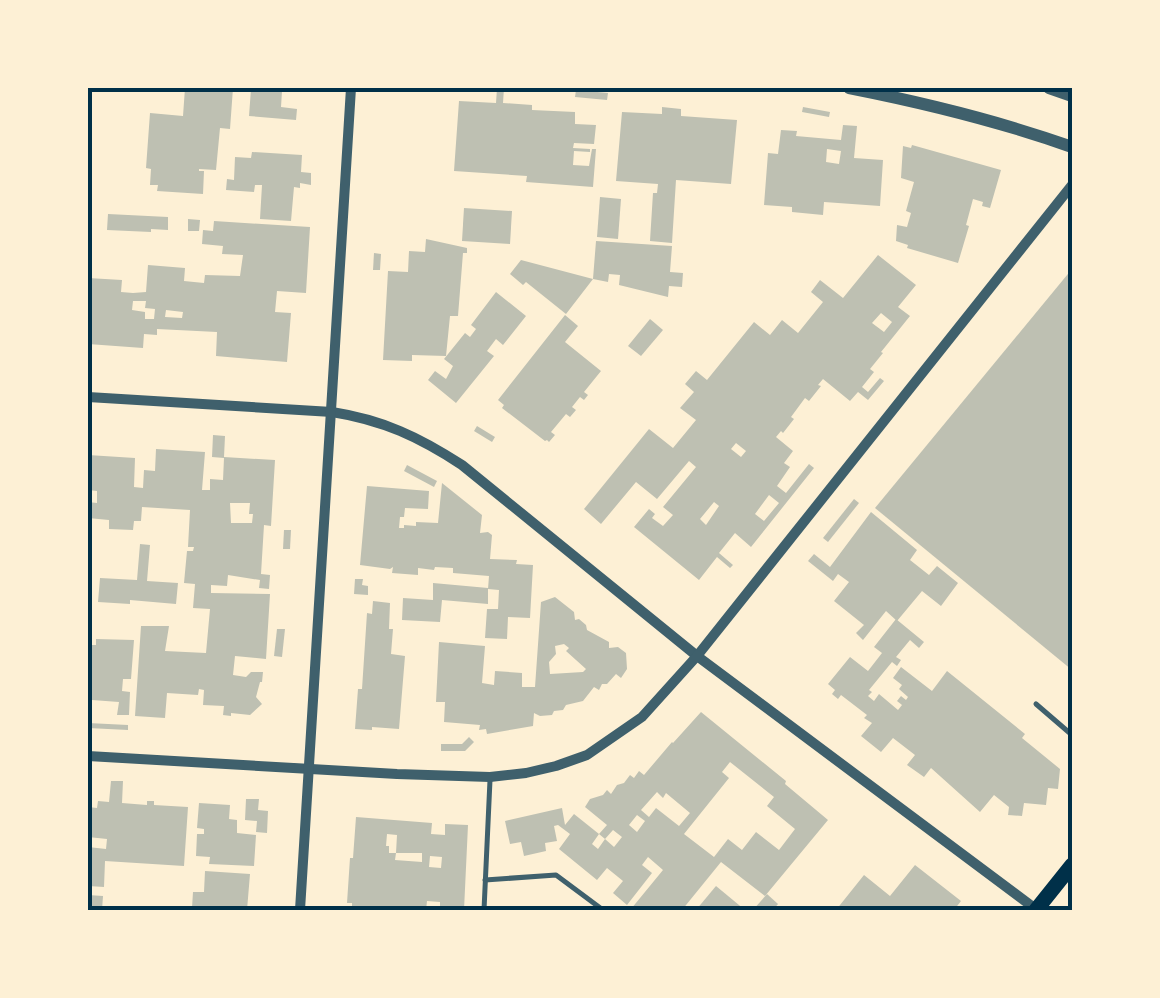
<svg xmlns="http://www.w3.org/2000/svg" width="1160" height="998" font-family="Figtree,sans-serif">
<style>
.building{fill:#bec0b2;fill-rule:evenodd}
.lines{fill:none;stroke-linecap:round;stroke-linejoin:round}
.service{stroke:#3f606c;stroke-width:5}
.minor{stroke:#3f606c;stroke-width:10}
.tertiary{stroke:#3f606c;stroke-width:12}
.secondary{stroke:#003049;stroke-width:15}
.neatline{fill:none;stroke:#003049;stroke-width:4}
</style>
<rect width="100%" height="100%" fill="#fdf0d5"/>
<g class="building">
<path d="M185,88H233L230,129L220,128L216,170L199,169V171H204L203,194L157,191L158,185H150L151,169L146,168L150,113L183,116Z"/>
<path d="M497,88H504L503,103L532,105V110L575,112V124L596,125L594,144L574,143L573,148L590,149V152L574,151L573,165L589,166L592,149H596L593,187L526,182L527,176L454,171L459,101L496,103Z"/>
<path d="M251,89L282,91L281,107L297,109L296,120L249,116Z"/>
<path d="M576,90L608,93L607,100L575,97Z"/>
<path d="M662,107L681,109V116L737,120L731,184L676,180L672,243L650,241L653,193H657L658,184L616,181L622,112L662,114Z"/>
<path d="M803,107L830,112L829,117L802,112Z"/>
<path d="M843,125L857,126L854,158L883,160L880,206L824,202L823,215L792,212V207L764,205L768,153L778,154L781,130L797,131L796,136L841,140ZM827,149L841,151L839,164L826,162Z"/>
<path d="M912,145L1001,170L990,208L982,206L983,202L973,199L966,225L969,226L958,263L907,248L908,245L896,241L897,225L907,227L911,213L906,211L914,182L901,178L903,146L911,148Z"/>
<path d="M252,152L302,155L301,172L311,173V185L300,183V188L294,187L291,221L260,219L262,185H255L254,192L226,190L227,179L234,180L235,157L251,158Z"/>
<path d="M600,197L621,199L618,239L597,237Z"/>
<path d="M464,208L512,211L510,244L462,241Z"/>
<path d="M108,214L168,217V230L151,229V232L107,230Z"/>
<path d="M188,219L200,220L199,231H188Z"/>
<path d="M214,221L310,227L306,293L277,291L275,312L291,313L287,362L216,356L217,332L157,329V335L144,334L143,348L88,344V278L122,280L121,292L133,293L146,292L148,265L185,268L184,281L204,283L205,275L240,276L243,255L222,254L223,246L202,244L203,230L213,231ZM133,301H146L145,308L155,309L154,319H145V312L132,310ZM166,310L183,312L182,318L165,317Z"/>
<path d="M426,239L467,248V253H463L458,316H450L446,356L412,355V361L383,360L388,271L408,272L409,251L425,252Z"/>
<path d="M596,241L672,246L670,272L683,273L682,287L669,286L668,297L619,285L620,275L609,274L608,282L593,279Z"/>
<path d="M374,253L381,254L380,270H373Z"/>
<path d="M878,255L916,285L898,307L910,316L881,352L883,353L870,369L874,372L862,387L868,392L880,378L884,381L868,400L858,392L850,401L823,379L818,385L821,386L809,401L805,398L791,417L794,419L783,433L781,431L776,437L793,451L784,463L790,467L777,486L786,493L809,464L814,468L751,547L735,533L719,553L733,565L730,568L717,557L699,580L634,527L649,509L655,514L652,518L663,526L673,515L663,507L696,467L689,461L657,499L636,482L601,524L584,509L649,429L673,448L696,420L680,408L694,392L685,384L696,371L707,380L754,322L770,335L782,320L798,333L823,302L811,292L820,280L843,298ZM881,313L892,322L884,332L872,323ZM736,443L746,451L741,457L731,449ZM769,495L779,503L764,521L755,514ZM714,502L719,506L706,525L700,519Z"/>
<path d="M521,260L593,279L566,314L526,282L523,285L510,274Z"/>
<path d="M1072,269V670L875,508Z"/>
<path d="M496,292L526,316L503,345L496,339L487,351L494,356L456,403L428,380L435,371L446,379L453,366L444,359L465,333L470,337L476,329L471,325Z"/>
<path d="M565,315L578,326L565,342L601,371L584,392L588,395L584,400L580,397L572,407L576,410L570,417L566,414L551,432L555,435L549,442L547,440L545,441L502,408L504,405L498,400Z"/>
<path d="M650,319L663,330L641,356L628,346Z"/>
<path d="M477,426L495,437L492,442L474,431Z"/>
<path d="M213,435L225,436L224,457L275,460L271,526L264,525L261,574L270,575L269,589L259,588L260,580L228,575L227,586L211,585V593L270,594L266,659L235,656L233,675L246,677L251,672H263L262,682H260L256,697L262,704L250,715L231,713V716L223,715L224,706L203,705L204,690L199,689L198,695L167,693L165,718L135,716L141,626H169L165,651L206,653L210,609L193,608L195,584L184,583L187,551H193L194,547H188L190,510L142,507L141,521H134L133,530L109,529V520L88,518V502L97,503V491L88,490V455L135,458L134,487L143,488L144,470L155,471L156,449L205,452L202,490H210V479L223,480L224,458L212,457ZM230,503H250L249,514H253L252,523H231Z"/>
<path d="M407,465L437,481L434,487L404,471Z"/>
<path d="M442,483L482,515L480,533L488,532L492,535L490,559L517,560L516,564L533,565L530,618L508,617L507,639L485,638L487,609H498L499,590L488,589L489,576L453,573V568L435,567L434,570L418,568V575L392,573L393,567L390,569L360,565L367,486L429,491L428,509L405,508L404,517H400L399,528H404V525L416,526V522L438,523Z"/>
<path d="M854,499L859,503L828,542L823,538Z"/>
<path d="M871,512L917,550L910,560L929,575L937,566L958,583L941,606L922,591L897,621L886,611L863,640L856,633L864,625L834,601L849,582L838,574L833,581L808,561L814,554L830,567Z"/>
<path d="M284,530H291L290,549H283Z"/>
<path d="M140,544L150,545L147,581L178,583L176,604L130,600V604L98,602L100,578L137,580Z"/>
<path d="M355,579H363L362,585L368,586V595L354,594Z"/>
<path d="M433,583L488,588V604L442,600L440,622L402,620L403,598L433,600Z"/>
<path d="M555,597L574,612L575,620L579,619L586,625L587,630L609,642V648L618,647L626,653L627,669L621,678L616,674L607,684H602L599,690L594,687L583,701L566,705L563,710L554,711L552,715L540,716L534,713L533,726L487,734L486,729L479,730L480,725L444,722L445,702H436L439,642L485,646L482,683L494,685L495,671L522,673V687H535L541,602ZM564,644L569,648L566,651L586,669L583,672L550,674L549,662L556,654L555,646Z"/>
<path d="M373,601L390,603L389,629H393L391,654L405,656L399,729L372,727V730L355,729L358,689H362L367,613L372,614Z"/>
<path d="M896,619L924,642L919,648L910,640L896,657L901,660L897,666L892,662L869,690L872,692L868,696L874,701L879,694L898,710L902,705L897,701L901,696L906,700L908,697L899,689L902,685L893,678L901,667L932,691L947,671L1025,734L1022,738L1060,769L1058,789L1048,788L1046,805L1024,803L1022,816L1008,815L1009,807L994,795L980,812L931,768L924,777L907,765L915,755L893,738L881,752L861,736L872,723L864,718L867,715L841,695L838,699L832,694L835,690L828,684L850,657L868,671L882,653L874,647Z"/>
<path d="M277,629H285L282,657L274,656Z"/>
<path d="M96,639L134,640L131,679H123L122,691L130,692L129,715H117L119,702L92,700V711H88V645H96Z"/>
<path d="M701,712L786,781L785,784L828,820L765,896L721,862L682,910H633L631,909L663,870L648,857L642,865L652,873L627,905L613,893L623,881L607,868L597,880L559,849L570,834L558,825L554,826L557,841L545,843L546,851L524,856L521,842L510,844L505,821L562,808L565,825L574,814L599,834L607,825L585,807L590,799L603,795L607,790L611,794L617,785L624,783L630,775L634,778L639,771L644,775L672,742L673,743ZM730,762L774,797L767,806L795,829L779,850L756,832L742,850L728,839L714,857L684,834L729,778L722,772ZM657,792L663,798L666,793L690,813L679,826L656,808L649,817L641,810ZM637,815L645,821L637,832L629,825ZM613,830L622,837L614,847L605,839L598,849L592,844L599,834L605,839Z"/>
<path d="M88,723L128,725V730L88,728Z"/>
<path d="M469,737L474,742L465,751H441V744H462Z"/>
<path d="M111,781H123L122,803L147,805V801H154V805L188,807L184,866L105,861L104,887L88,886V847L106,849L107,839L88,837V807L97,808L98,801L109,802Z"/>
<path d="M246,799H259L258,810L268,811L267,833L256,832L257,821L245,820Z"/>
<path d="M199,803L230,805L229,819L237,820V833L256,835L254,866L209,864L210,857L196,856L197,834H204V829L197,828Z"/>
<path d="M356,817L432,823L431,834L445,835V824L468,825L464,910H440V902L427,901L426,910H352V903H347L350,858H353ZM387,834L397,835L396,853H422V862L395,860L396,853H389V846H386ZM430,856L442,857L441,868L429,867Z"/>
<path d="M915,865L961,901L954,910H836L864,875L890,896Z"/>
<path d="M205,871L250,874L247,910H203V908H192L193,892H204Z"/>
<path d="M716,886L745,910H696Z"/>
<path d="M767,894L778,904L773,910H753Z"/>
<path d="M88,895L103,896L102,910H88Z"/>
</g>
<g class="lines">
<g class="service">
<path d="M1036,704L1072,735"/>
<path d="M485,880L556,875L603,910"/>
<path d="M484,910L490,780"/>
</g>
<g class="minor">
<path d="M88,397L332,412C383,420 419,437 462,465L697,656L1037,910"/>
<path d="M88,756L397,774L490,777L526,773L556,766L587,755L642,717L697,656L1072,185"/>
<path d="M300,910L351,88"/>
</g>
<g class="tertiary">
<path d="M849,88C925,103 999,121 1072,147"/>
<path d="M1049,88L1072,96"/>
</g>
<path class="secondary" d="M1036,910L1072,865"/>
</g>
<rect width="1160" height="998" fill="none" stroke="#fdf0d5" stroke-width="180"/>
<rect x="90" y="90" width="980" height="818" class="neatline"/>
</svg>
